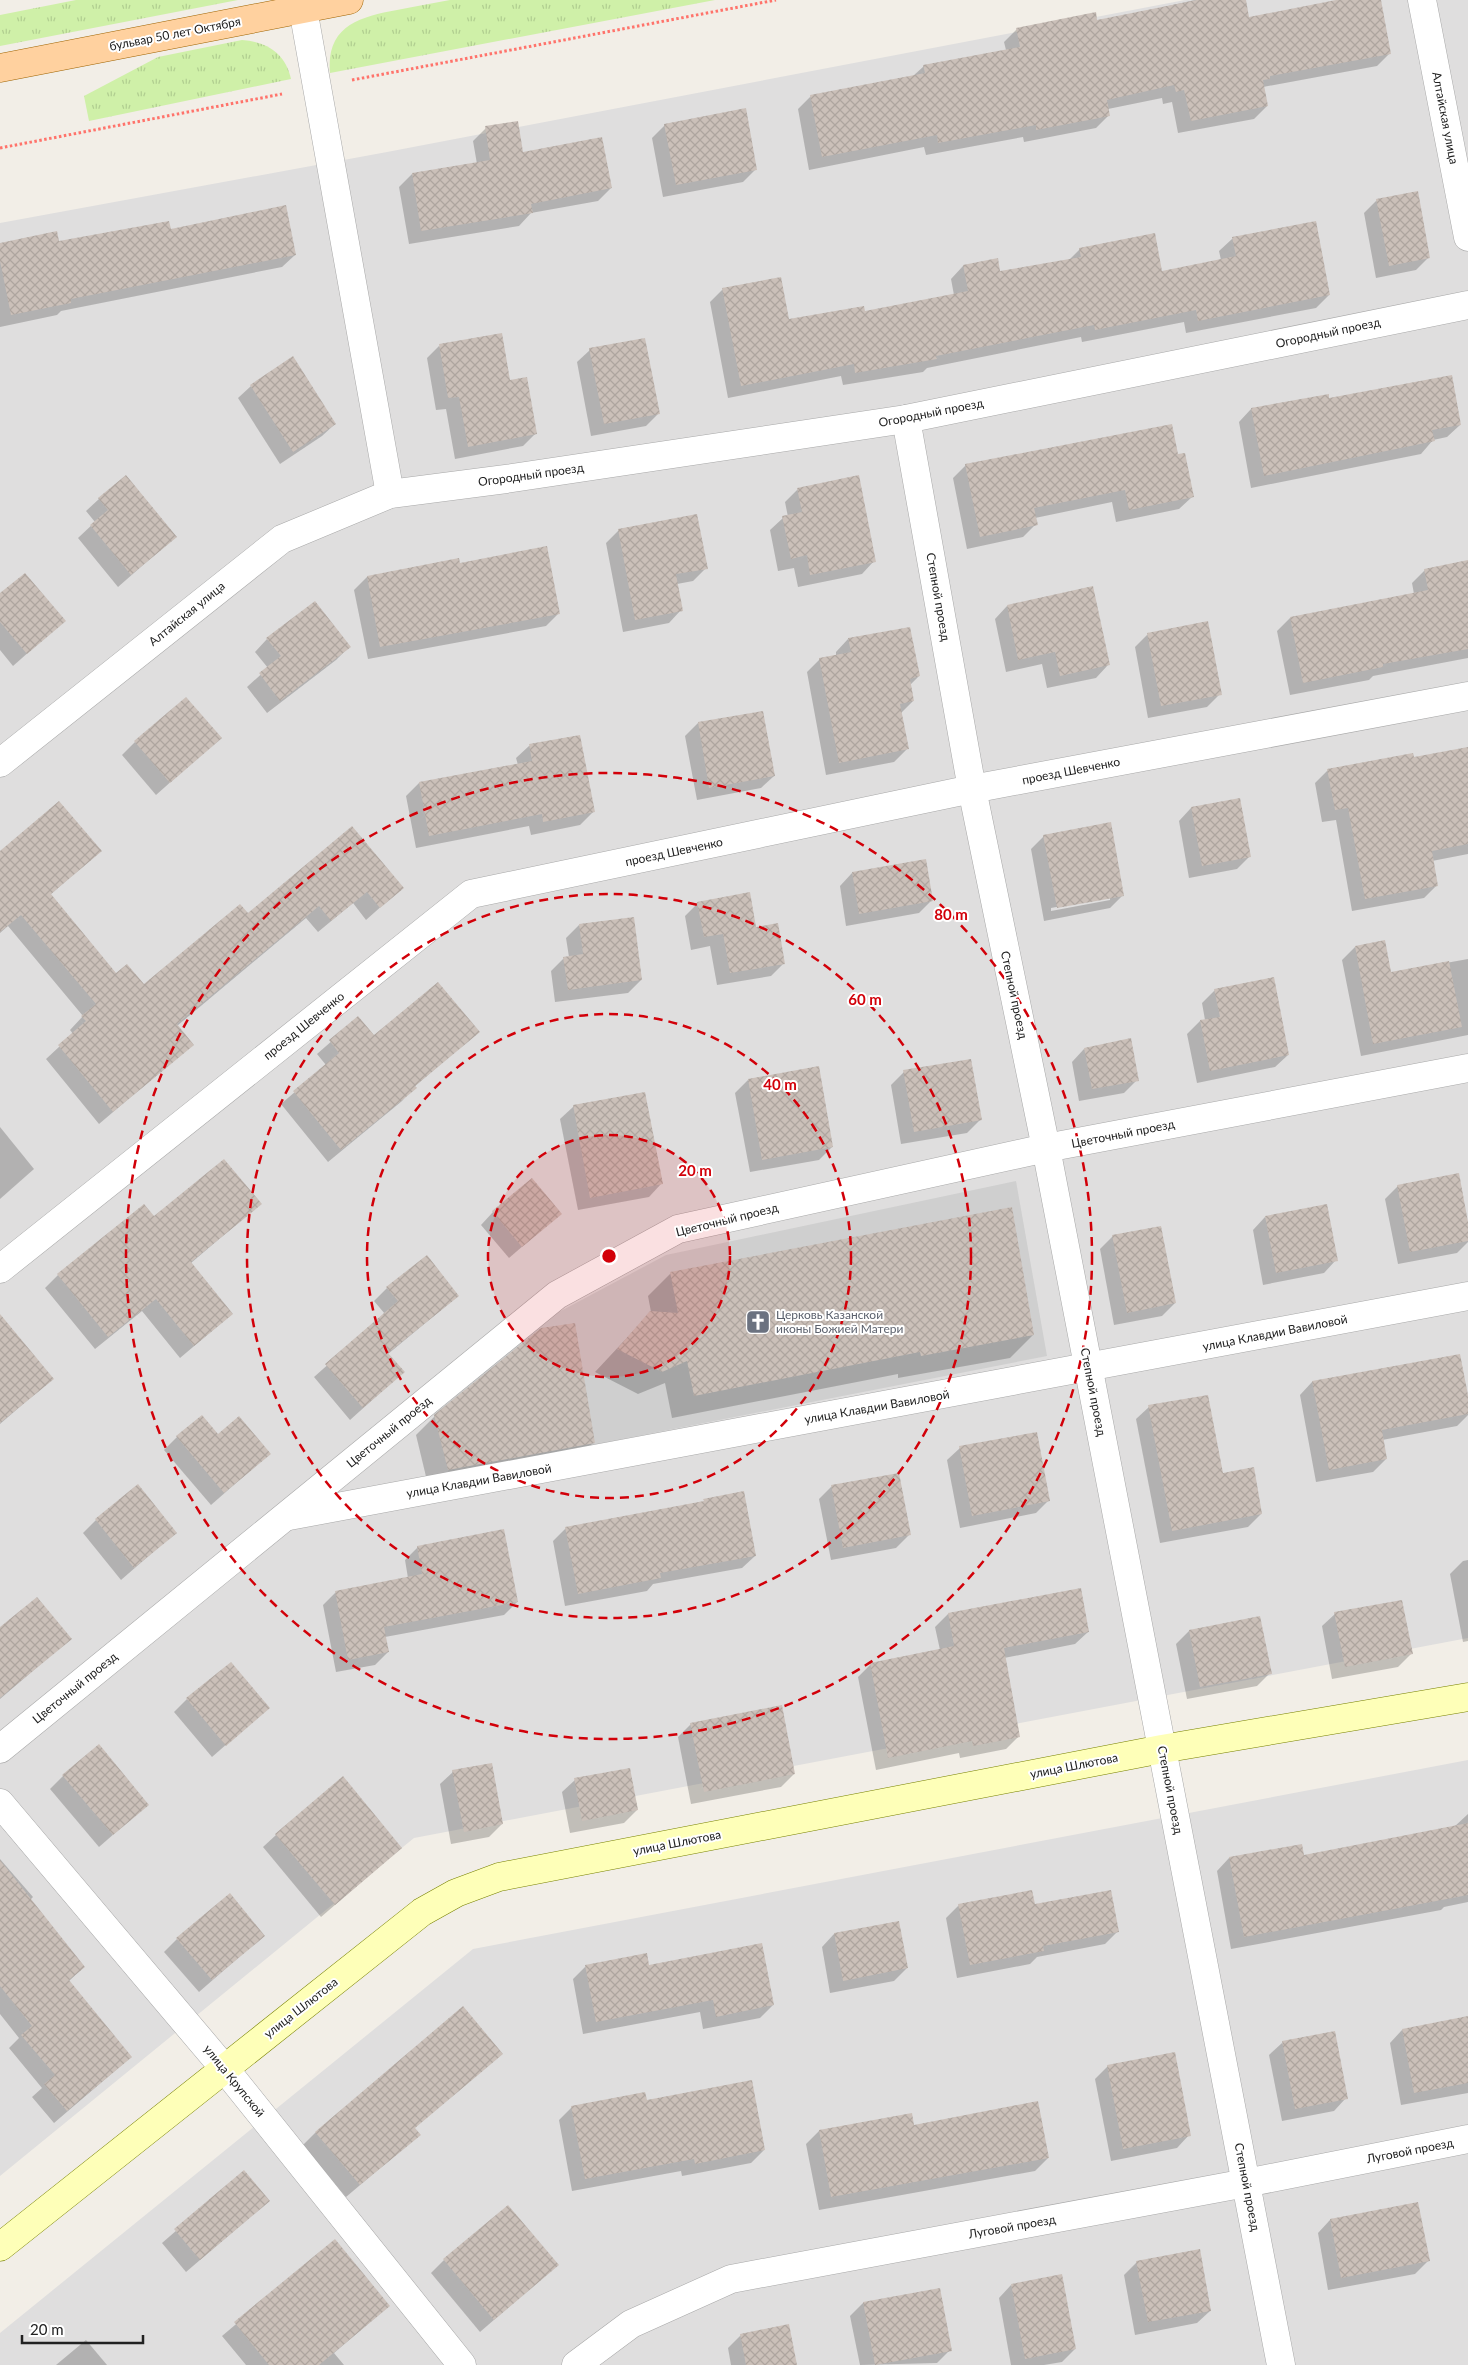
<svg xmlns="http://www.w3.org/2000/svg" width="1468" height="2365" font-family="Lato,sans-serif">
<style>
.residential{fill:#dfdede}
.religious{fill:#cfcfcf}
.grass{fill:url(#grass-tufts)}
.shadow{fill:#0003;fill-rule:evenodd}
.building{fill:url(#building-cross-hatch)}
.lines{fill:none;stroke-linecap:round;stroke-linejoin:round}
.minor-casing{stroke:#a8a8a8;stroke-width:29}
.secondary-casing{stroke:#778000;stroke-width:29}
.primary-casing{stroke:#9e6300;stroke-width:29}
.path{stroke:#ff736b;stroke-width:3;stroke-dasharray:2.5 2.5;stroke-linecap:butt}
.minor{stroke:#fff;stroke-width:28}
.secondary{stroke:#feffb8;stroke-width:28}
.primary{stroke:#ffd19f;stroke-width:28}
.ring{fill:none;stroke:#d20009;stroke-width:2.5;stroke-dasharray:9 6}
.labels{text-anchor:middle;stroke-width:4;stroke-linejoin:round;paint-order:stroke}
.street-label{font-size:12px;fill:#212121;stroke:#fff}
.worship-label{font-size:12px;fill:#5b616d;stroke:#fff;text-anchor:start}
.centre{fill:#d20009;stroke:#fff;stroke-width:2.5}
.ring-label{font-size:15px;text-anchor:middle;font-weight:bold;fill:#d20009;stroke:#fff;stroke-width:4;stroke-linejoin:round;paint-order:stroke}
</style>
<defs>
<pattern id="grass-tufts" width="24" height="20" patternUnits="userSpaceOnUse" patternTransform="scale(1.25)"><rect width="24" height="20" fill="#cff0a8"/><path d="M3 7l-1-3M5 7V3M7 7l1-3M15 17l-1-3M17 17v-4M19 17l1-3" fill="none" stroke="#b1ce90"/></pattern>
<pattern id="building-cross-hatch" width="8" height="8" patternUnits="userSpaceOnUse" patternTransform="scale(1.25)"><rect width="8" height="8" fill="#cbc0b9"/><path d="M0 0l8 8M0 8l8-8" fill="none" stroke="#aea59f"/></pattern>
</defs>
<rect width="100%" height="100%" fill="#f2eee7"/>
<g class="residential">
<path d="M1185,0H1468V1638L414,1838L0,2176V223L387,152Z"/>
<path d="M1468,1760V2365H0V2333L473,1949Z"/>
</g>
<path class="religious" d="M1016,1181L1047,1356L449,1473L434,1414L557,1313L666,1255Z"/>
<g class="grass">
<path d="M76,0H238L0,46V15Z"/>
<path d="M450,0H715L330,73C326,26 359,17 397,10C414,7 432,3 450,0Z"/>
<path d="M242,40C267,42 285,53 291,79L89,121L84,96L158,57Z"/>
</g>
<g class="shadow">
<path d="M1195,0H1245L1248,18L1344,0H1380L1390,53L1377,66L1263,87L1267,106L1254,119L1178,133L1172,102L1163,104L1162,98L1108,109L1109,115L1096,128L1024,142L1023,137L926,155L924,147L809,170L798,109L811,96L913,76L924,66L1006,50L1004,42L1017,29L1096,22Z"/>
<path d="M665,125L756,169L743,182L663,197L652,138Z"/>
<path d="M486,128L522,153L611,188L598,201L531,213L519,226L409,244L399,187L412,174L477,164L473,141Z"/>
<path d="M1377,200L1429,257L1416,270L1376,278L1364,213Z"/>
<path d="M1315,222L1329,295L1316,308L1186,333L1184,322L1082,342L1081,337L927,368L923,372L843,385L841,376L728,398L710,302L723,289L788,320L864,312L954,295L951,279L963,266L999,273L1068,261L1080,249L1161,272L1221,260L1219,251L1232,239Z"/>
<path d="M170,230L295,255L282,267L61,311L57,315L0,327V244L58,242Z"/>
<path d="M439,346L536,433L523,446L455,459L446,409L436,410L427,358Z"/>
<path d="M590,350L659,413L646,426L591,436L577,362Z"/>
<path d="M251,386L335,424L322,436L280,464L238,398Z"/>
<path d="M1328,400L1460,425L1447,437L1433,440L1421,454L1251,488L1239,422L1251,409Z"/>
<path d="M1177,455L1192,497L1179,509L1116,522L1112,502L1035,518L1036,524L1023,537L967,549L953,478L966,465Z"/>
<path d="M798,489L874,561L862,574L798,587L794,568L778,571L770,530L783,518L788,517L785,502Z"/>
<path d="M99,499L175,537L118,587L78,538L95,522L86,511Z"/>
<path d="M619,530L706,568L693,581L677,584L681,610L669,623L623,632L606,543Z"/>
<path d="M1468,562V658L1373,676L1369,680L1290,695L1277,631L1290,618L1414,594L1412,583L1425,570Z"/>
<path d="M459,564L558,614L546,626L368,659L354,590L367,577Z"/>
<path d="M0,595L64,621L13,666L0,650Z"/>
<path d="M1007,606L1108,665L1096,678L1047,688L1042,664L1006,672L995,619Z"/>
<path d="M1148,634L1220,694L1207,707L1148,718L1135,647Z"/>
<path d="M267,639L349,647L336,660L267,713L247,687L268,668L255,652Z"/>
<path d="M848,639L919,676L910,685L913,701L901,713L907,749L894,762L826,775L807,672L820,659L836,656V652Z"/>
<path d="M762,712L774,776L761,788L697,800L685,736L698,723Z"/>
<path d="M579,736L593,812L580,825L531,835L529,826L416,848L406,796L419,783L518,765L516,758L529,746Z"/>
<path d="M220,738L156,795L122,755L135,742Z"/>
<path d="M1468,748V854L1432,861L1437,885L1424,898L1352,911L1336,820L1322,822L1315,783L1328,770L1413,758Z"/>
<path d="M1191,808L1250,856L1237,869L1189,878L1179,821Z"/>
<path d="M352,828L402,888L366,920L353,903L318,932L306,918L177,1026L192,1045L99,1124L46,1059L73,1034L70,1030L83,1016L8,926L0,933V852L100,851L50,895L116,974L144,986L248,915Z"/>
<path d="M1044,836L1123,895L1110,908L1044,921L1031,849ZM1110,897V900L1051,911V908Z"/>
<path d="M852,873L931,901L919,913L846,926L840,886Z"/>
<path d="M698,903L755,928L784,963L771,976L717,985L710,946L691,950L685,916Z"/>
<path d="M579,925L641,980L628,993L555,1002L551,971L564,958L569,957L566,938Z"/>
<path d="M1384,942L1390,973L1468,959V1035L1361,1056L1342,960L1355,947Z"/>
<path d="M1215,990L1288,1055L1275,1067L1197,1083L1187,1034L1200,1021L1205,1020L1202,1003Z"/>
<path d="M358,1018L374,1037L478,1032L414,1087L402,1101L328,1162L281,1104L326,1065L317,1054Z"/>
<path d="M1084,1049L1137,1080L1124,1093L1079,1101L1072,1062Z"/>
<path d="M904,1072L980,1120L967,1133L901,1144L891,1085Z"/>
<path d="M748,1080L832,1147L819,1160L750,1172L735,1093Z"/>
<path d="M644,1093L661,1184L649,1197L578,1210L560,1119L573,1107Z"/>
<path d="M0,1127L34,1169L0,1199Z"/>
<path d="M1398,1186L1468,1228V1242L1457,1253L1398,1264L1385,1199Z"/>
<path d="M260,1204L191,1263L232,1314L180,1358L142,1311L95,1349L45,1288L58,1275L154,1218Z"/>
<path d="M493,1212L560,1214L509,1258L481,1225Z"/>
<path d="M1265,1217L1336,1260L1324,1273L1263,1285L1253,1230Z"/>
<path d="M1113,1236L1175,1303L1162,1316L1114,1325L1100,1249Z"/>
<path d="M671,1273L1033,1335L1010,1358L898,1378V1374L672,1418L665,1383L638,1394L595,1372L651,1312L648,1296Z"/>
<path d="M387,1288L458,1296L388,1354L390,1384L350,1420L314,1377L385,1314L374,1301Z"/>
<path d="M0,1338L52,1379L0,1424Z"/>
<path d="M1312,1382L1468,1401V1415L1457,1426L1382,1440L1386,1459L1373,1472L1316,1482L1300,1395Z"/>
<path d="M1149,1407L1261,1514L1248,1527L1160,1543L1136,1419Z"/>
<path d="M435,1416L593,1443L574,1462L429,1489L416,1435Z"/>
<path d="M218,1435L269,1454L211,1505L164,1450L177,1437Z"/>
<path d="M960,1448L1049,1500L1036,1513L960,1528L947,1460Z"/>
<path d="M832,1486L909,1535L896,1548L831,1560L819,1499Z"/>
<path d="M743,1493L755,1556L742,1568L653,1584L647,1591L565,1606L553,1541L566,1528L702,1503L704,1501Z"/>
<path d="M96,1520L175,1533L121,1580L83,1533Z"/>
<path d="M418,1547L517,1602L504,1615L385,1637L388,1652L375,1665L336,1672L323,1605L336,1592L408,1578L405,1560Z"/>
<path d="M1468,1560V1641L1463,1642L1450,1574L1463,1561Z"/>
<path d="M1080,1590L1088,1632L1075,1644L1004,1658L1019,1736L1006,1749L960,1758L959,1753L876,1770L858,1677L871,1664L940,1650L935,1627L948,1614Z"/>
<path d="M1335,1614L1411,1654L1398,1667L1332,1679L1322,1626Z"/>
<path d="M0,1628L70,1639L0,1699Z"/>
<path d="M1189,1631L1270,1673L1257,1686L1187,1699L1176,1644Z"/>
<path d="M187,1699L268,1708L212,1757L174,1712Z"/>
<path d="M691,1724L794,1774L781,1787L691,1804L678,1737Z"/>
<path d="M453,1772L502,1824L489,1837L451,1844L440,1784Z"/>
<path d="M63,1776L147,1805L99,1847L50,1789Z"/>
<path d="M575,1780L637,1810L624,1823L570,1833L562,1792Z"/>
<path d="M1468,1814V1902L1444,1907L1441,1910L1231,1949L1217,1871L1229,1858L1303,1856L1454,1827Z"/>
<path d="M276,1835L401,1848L321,1917L263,1847Z"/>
<path d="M0,1859L33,1897L30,1900L84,1967L68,1982L131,2057L54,2123L32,2097L42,2088L9,2048L19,2038L0,2014Z"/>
<path d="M959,1905L1034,1906L1118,1931L1105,1944L1037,1957L1030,1964L957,1978L946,1918Z"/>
<path d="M834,1934L907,1968L894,1981L830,1993L822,1947Z"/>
<path d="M263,1936L199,1992L164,1952L177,1939Z"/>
<path d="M586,1966L648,1967L773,2005L760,2018L703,2029L700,2012L583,2034L573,1979Z"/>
<path d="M1468,2018V2093L1401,2105L1390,2043L1402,2030Z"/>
<path d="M1282,2043L1346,2098L1334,2111L1282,2121L1269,2055Z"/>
<path d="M1108,2066L1189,2135L1177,2148L1111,2161L1095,2079Z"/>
<path d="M646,2101L764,2150L751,2163L682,2176L681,2171L572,2191L559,2120L572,2107Z"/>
<path d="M911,2114L913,2126L1048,2158L1035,2171L819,2210L806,2144L819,2131Z"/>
<path d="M414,2129L419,2135L346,2197L303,2145L316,2132Z"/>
<path d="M244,2172L269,2201L186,2272L162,2243Z"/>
<path d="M1330,2220L1428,2261L1415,2274L1328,2290L1318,2233Z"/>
<path d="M334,2241L389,2306L334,2353L344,2365H246L222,2336Z"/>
<path d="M444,2260L557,2265L480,2332L431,2273Z"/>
<path d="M1137,2262L1210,2311L1197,2323L1135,2335L1124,2275Z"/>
<path d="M1011,2285L1075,2349L1062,2362L1044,2365H1011L999,2298Z"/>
<path d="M939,2289L950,2350L937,2363L860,2365L850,2316L863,2303Z"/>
<path d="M741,2335L795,2365H731L728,2348Z"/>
<path d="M86,2340L107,2365H56Z"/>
</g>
<g class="building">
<path d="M1197,0H1246L1249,17L1336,0H1381L1391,54L1270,76V79L1263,80L1268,106L1191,121L1184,90L1176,92L1174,85L1107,100L1110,116L1036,130V125L938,143L937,135L822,157L810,95L925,73L923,65L1020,47L1016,28L1096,12L1097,20Z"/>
<path d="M746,108L757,170L676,185L664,124Z"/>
<path d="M518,121L523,152L602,137L612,188L531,204L533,213L421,231L412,173L490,160L485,126Z"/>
<path d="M1418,191L1430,258L1389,266L1376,199Z"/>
<path d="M286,205L296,255L71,299V303L11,315L0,261V243L57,231L59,241L169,221L171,229Z"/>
<path d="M1316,221L1330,295L1198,321L1196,310L1095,330L1094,325L936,356L937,359L855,373L854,364L741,386L722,288L781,277L789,319L864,306L865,311L968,291L963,265L998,258L1000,271L1081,257L1079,248L1155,233L1162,271L1236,256L1232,237Z"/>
<path d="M502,333L510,380L527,377L537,434L468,447L459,397L448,398L439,344Z"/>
<path d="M645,338L660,414L604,424L589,348Z"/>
<path d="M293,356L336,424L293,452L250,385Z"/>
<path d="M1452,375L1461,425L1432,430L1435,441L1264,476L1251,408L1329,394V398Z"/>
<path d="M1172,424L1178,454L1185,453L1194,497L1129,510L1125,490L1034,508L1038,525L980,537L965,464Z"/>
<path d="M126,475L177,537L131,575L90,525L108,510L98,498Z"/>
<path d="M859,475L876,562L810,575L807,555L791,559L782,516L802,512L797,488Z"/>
<path d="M697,514L708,569L676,574L683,611L635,620L618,529Z"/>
<path d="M547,546L560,614L380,647L367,576L459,558L460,563Z"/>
<path d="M1468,560V649L1383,664V667L1303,683L1290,617L1428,590L1424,569Z"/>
<path d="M25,573L66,621L27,654L0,622V593Z"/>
<path d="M1093,586L1110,665L1060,676L1055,652L1018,660L1007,605Z"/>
<path d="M315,601L351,647L280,701L259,673L281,656L266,638Z"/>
<path d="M1208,621L1222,695L1161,706L1147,633Z"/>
<path d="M910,627L920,676L910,679L914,701L900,704L909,749L839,763L819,658L851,652L848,638Z"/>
<path d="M186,697L222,738L170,783L134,741Z"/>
<path d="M763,711L775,776L709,788L698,722Z"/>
<path d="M580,735L595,812L543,822L542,814L429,836L419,782L532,761L529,744Z"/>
<path d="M1468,747V844L1432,851L1438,886L1365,899L1348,808L1335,810L1327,769L1413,753L1414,757Z"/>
<path d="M1240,798L1251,857L1202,866L1191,807Z"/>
<path d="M59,801L102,851L51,894L116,973L127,964L144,984L240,904L248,913L352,826L404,888L380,908L367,892L331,921L319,906L177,1024L194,1045L113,1112L58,1045L86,1021L81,1016L96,1004L21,915L0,932V851Z"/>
<path d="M1111,822L1124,896L1057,908L1043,835Z"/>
<path d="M926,859L933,901L859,914L852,872Z"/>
<path d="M750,892L756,927L778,923L785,964L730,973L723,934L704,937L697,902Z"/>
<path d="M634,917L642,980L568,990L563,957L583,954L579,924Z"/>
<path d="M1385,940L1391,972L1449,961L1462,1027L1373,1044L1355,946Z"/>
<path d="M1274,977L1289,1055L1210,1071L1200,1020L1220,1017L1214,989Z"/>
<path d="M438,982L480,1032L415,1086L417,1088L341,1150L293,1091L339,1053L329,1040L358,1016L374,1035Z"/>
<path d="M1131,1038L1139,1081L1092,1089L1084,1048Z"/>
<path d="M971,1059L982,1120L914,1132L903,1070Z"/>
<path d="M819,1066L833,1147L762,1160L748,1079Z"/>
<path d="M645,1092L663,1184L590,1198L573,1105Z"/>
<path d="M224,1159L262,1204L191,1262L233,1314L194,1346L156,1299L108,1337L57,1274L144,1204L154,1216Z"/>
<path d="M1459,1173L1468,1222V1241L1410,1252L1397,1185Z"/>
<path d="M532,1178L562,1214L522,1247L492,1211Z"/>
<path d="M1327,1204L1338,1261L1276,1273L1265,1216Z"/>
<path d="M1012,1207L1034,1335L921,1356L920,1352L694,1396L687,1361L662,1372L617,1349L650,1311L678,1313L670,1272Z"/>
<path d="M1161,1226L1176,1303L1127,1313L1112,1235Z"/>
<path d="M427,1255L459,1296L388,1353L405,1372L363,1408L325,1364L398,1301L386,1287Z"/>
<path d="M0,1314L54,1379L0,1423Z"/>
<path d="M575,1323L595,1443L448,1470L434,1415L541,1328Z"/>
<path d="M1460,1354L1468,1395V1414L1382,1430L1387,1459L1329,1470L1312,1381Z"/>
<path d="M1208,1395L1223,1473L1254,1467L1262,1514L1172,1531L1148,1405Z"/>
<path d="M202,1415L218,1434L239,1416L271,1454L224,1493L176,1436Z"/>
<path d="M1037,1432L1050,1501L972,1516L959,1446Z"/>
<path d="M899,1473L911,1535L843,1548L831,1485Z"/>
<path d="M138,1484L177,1533L134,1568L95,1519Z"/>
<path d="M744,1491L756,1556L660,1573L661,1578L578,1594L565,1527L704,1501L703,1499Z"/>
<path d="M504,1529L518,1602L384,1627L389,1652L348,1660L335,1591L422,1574L417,1546Z"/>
<path d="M1081,1588L1089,1632L1004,1648L1020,1737L973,1746L972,1741L888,1758L870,1663L954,1646L948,1613Z"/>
<path d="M37,1597L72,1639L0,1698V1627Z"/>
<path d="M1402,1600L1413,1654L1345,1667L1334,1612Z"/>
<path d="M1260,1616L1272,1674L1200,1687L1189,1630Z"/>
<path d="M231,1662L270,1708L226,1746L186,1698Z"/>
<path d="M782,1705L795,1774L704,1792L690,1723Z"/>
<path d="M99,1744L149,1805L113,1835L62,1775Z"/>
<path d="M492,1763L503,1824L464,1832L452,1770Z"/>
<path d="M630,1768L638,1810L582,1821L574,1778Z"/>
<path d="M343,1776L402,1848L335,1905L275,1834Z"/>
<path d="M1468,1823V1895L1244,1937L1229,1857L1302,1844L1304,1855Z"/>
<path d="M0,1860L85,1967L69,1980L132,2057L67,2111L44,2084L55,2075L21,2035L32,2026L0,1986Z"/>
<path d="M1032,1890L1035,1904L1111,1890L1119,1932L1043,1946L1044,1951L970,1965L958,1904Z"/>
<path d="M230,1893L265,1936L212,1980L176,1938Z"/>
<path d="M899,1921L908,1968L843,1981L834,1933Z"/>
<path d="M762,1943L774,2005L716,2017L713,2000L596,2022L585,1965L647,1953L649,1965Z"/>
<path d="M463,2006L503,2054L415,2128L421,2135L360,2185L315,2132Z"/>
<path d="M1468,2016V2083L1414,2093L1402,2029Z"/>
<path d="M1335,2031L1348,2099L1295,2109L1282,2041Z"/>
<path d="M1175,2052L1191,2136L1123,2149L1107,2065Z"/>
<path d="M752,2080L765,2150L695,2164L694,2159L585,2179L571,2106L645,2092L647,2100Z"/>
<path d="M1038,2101L1049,2158L831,2197L819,2130L912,2113L914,2125Z"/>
<path d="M244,2170L270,2201L200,2260L174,2229Z"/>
<path d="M1418,2202L1430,2261L1341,2278L1330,2219Z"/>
<path d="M508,2205L559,2265L494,2320L443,2259Z"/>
<path d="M335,2239L390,2306L319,2365H269L234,2322Z"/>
<path d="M1200,2249L1211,2311L1148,2322L1136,2261Z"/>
<path d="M1062,2274L1076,2349L1025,2359L1011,2284Z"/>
<path d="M940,2288L952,2351L875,2365L863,2302Z"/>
<path d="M789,2324L797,2365H746L740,2334Z"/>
</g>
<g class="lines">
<defs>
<g id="minor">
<path d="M1422,0L1468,237"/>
<path d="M303,9L390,494"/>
<path d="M906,419L972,789L1046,1148L1281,2365"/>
<path d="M0,763L282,539L390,494L506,479L906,419L1468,305"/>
<path d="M0,1269L471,894L972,789L1468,696"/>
<path d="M289,1516L1468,1296"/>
<path d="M0,1749L557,1295L678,1229L1046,1148L1468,1068"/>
<path d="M0,1803L224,2068L462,2365"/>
<path d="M576,2365L631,2324L731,2279L1246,2183L1468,2139"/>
</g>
<path id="secondary" d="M0,2247L422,1912L456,1893L499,1877L1162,1749L1468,1697"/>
<path id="primary" d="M0,68L349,0"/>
</defs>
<use href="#minor" class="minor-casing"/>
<use href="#secondary" class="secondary-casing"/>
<use href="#primary" class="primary-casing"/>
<g class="path">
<path d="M352,80L776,0"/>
<path d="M0,148L282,94"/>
</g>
<use href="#minor" class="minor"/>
<use href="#secondary" class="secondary"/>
<use href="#primary" class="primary"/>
</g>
<circle cx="609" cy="1256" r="121" fill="#d20009" fill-opacity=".12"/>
<g class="ring">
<circle cx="609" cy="1256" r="121"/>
<circle cx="609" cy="1256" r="242"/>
<circle cx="609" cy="1256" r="362"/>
<circle cx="609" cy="1256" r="483"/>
</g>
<defs>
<symbol id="church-square" viewBox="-11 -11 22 22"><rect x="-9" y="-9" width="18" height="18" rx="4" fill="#6b7280" stroke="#fff"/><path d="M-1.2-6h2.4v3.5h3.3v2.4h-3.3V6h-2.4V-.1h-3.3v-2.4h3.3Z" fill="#fff"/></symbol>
</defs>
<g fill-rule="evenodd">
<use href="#church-square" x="744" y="1308" width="28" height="28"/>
</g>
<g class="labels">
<g class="street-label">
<text transform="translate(175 34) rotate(-11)" y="4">бульвар 50 лет Октября</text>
<text transform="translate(1445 118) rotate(79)" y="4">Алтайская улица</text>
<text transform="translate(1328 333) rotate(-12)" y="4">Огородный проезд</text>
<text transform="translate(931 413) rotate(-11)" y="4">Огородный проезд</text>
<text transform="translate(531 475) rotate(-8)" y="4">Огородный проезд</text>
<text transform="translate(938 597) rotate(80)" y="4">Степной проезд</text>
<text transform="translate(187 614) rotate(-39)" y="4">Алтайская улица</text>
<text transform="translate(1071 771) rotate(-11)" y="4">проезд Шевченко</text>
<text transform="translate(674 852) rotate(-12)" y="4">проезд Шевченко</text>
<text transform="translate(1014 995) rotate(78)" y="4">Степной проезд</text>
<text transform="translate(304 1026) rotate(-39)" y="4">проезд Шевченко</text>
<text transform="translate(1123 1134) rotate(-11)" y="4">Цветочный проезд</text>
<text transform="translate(727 1220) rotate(-14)" y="4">Цветочный проезд</text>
<text transform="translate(1275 1333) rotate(-11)" y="4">улица Клавдии Вавиловой</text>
<text transform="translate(1093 1392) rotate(79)" y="4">Степной проезд</text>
<text transform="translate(877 1407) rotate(-10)" y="4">улица Клавдии Вавиловой</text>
<text transform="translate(389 1432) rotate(-39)" y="4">Цветочный проезд</text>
<text transform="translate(479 1481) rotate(-10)" y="4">улица Клавдии Вавиловой</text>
<text transform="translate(75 1688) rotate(-39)" y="4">Цветочный проезд</text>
<text transform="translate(1074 1766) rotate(-11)" y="4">улица Шлютова</text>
<text transform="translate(1170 1790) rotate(79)" y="4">Степной проезд</text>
<text transform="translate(677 1843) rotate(-11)" y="4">улица Шлютова</text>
<text transform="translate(301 2008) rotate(-38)" y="4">улица Шлютова</text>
<text transform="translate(234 2081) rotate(51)" y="4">улица Крупской</text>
<text transform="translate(1410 2151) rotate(-11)" y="4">Луговой проезд</text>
<text transform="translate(1247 2187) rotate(79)" y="4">Степной проезд</text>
<text transform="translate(1012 2227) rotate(-10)" y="4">Луговой проезд</text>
</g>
<g class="worship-label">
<text x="776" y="1319">Церковь Казанской<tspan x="776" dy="14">иконы Божией Матери</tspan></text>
</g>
</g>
<circle cx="609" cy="1256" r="8" class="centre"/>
<g class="ring-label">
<text x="951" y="920">80 m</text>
<text x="865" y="1005">60 m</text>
<text x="780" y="1090">40 m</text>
<text x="695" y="1176">20 m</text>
</g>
<path d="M22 2335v8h121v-8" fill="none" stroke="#212121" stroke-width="2.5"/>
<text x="30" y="2335" font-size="15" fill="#212121" stroke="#ffffff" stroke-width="4" paint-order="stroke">20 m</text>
</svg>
